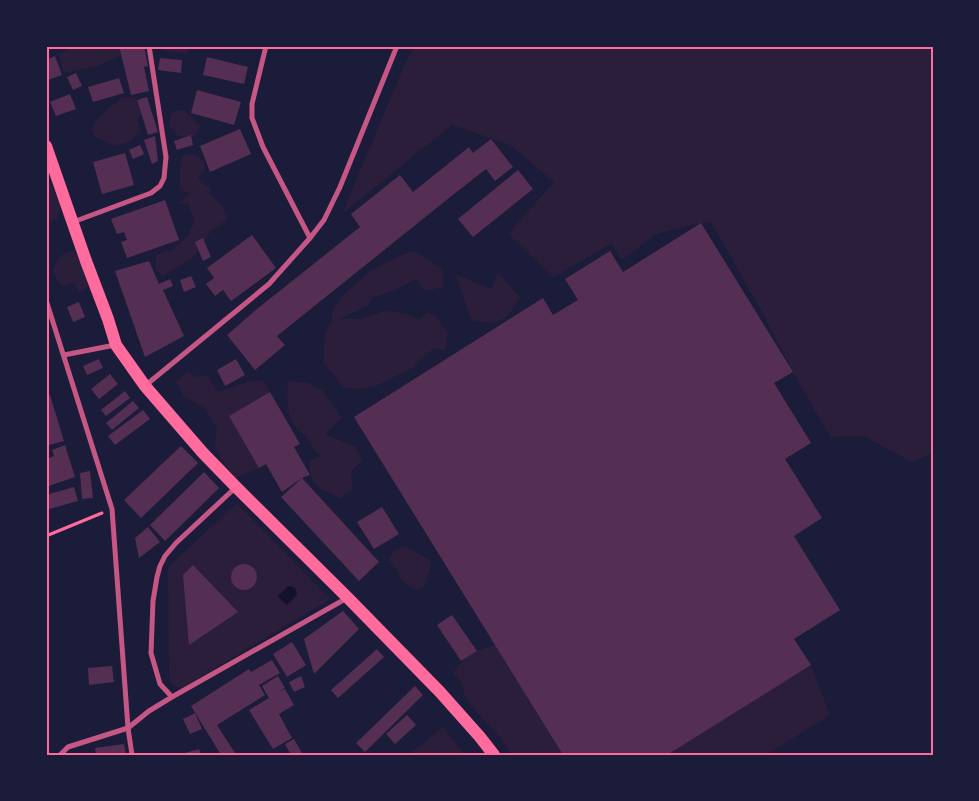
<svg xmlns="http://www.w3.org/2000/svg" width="979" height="801" font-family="'Source Serif 4',serif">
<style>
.green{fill:#2a1e3b}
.water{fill:#12122b}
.building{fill:#542f53}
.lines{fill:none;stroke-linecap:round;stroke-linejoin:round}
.path{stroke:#ff6b9d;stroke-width:3}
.minor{stroke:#c65784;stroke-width:5}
.primary{stroke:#ff6b9d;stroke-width:12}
.neatline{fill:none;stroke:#ff6b9d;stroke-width:2}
</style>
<rect width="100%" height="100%" fill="#1b1b3a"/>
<g class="green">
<path d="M73,46H119L121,55L98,66L64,73L59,54Z"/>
<path d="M191,46L187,54L169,52L157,47Z"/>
<path d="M415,46H933V453L912,462L863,436L830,437L793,372L761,310L711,222L701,223L656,234L622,260L611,244L554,277L508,234L554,182L510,145L452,125L342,214L404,66Z"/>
<path d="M123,97L136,98L141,114L137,119L141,130L131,141L115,146L95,137L91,128L105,111Z"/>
<path d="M178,110L185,111L201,126L195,136H178L169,126L171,114Z"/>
<path d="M193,154L204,161L205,171L197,178L205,185L211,187L210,194L223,206L228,219L210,232L194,256L162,277L156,269V255L173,249L188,235L195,221L188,204L178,203L190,194L180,188V173L182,155Z"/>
<path d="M46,180H48L61,204L57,219L51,222L46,216Z"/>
<path d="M74,251L91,284L79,293L74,282L63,287L57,280L53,271C57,258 60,253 74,251Z"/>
<path d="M414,251L443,269L444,287L425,291L416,279L395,290L372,298L369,305L340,319H359L388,310L407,314L419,320L427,312L435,316L448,332L445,351L434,348L412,368L376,386L357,389L343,387L323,362L325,334L331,320L333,309L344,294L372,270L401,255Z"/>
<path d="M498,272L520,298C505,322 500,325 472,321L455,274L491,289Z"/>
<path d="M187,371L197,377L207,375L218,392L251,381L263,380L270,392L259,468L236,478L224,464L214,446L217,428C206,411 205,405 185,398L176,382Z"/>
<path d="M288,380L308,383L322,390L342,418L325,434L356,447L362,460L351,472L353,489L341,498C330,494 315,489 311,477C309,472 310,466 309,461L321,456C313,449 312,445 306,437C303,432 296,429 293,423C286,410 287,394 288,380Z"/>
<path d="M237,503L330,599L184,687C176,689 170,685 169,676L168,567Z"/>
<path d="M404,546L432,561L425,586L416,590L401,580L397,569L388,561C392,554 395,548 404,546Z"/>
<path d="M495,645L563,755H512C501,734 481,719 467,700C463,694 464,687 461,682C459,678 455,675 453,673C466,655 475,651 495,645Z"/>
<path d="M811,665L830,715L766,755H667Z"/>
<path d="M443,727L465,755H408Z"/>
</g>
<path class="water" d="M288,586L295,588L297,595L287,605L282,601L278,596Z"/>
<g class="building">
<path d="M119,46H144L148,66L144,67L149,91L131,95Z"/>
<path d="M55,56L62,75L48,80L46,76V60Z"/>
<path d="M207,57L248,67L244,84L203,75Z"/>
<path d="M160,58L182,60L181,73L158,70Z"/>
<path d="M76,73L82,86L73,90L67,77Z"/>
<path d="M119,78L124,93L93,102L88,87Z"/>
<path d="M197,90L241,102L234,125L191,113Z"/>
<path d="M70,94L76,109L56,116L50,102Z"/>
<path d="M147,97L158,132L148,135L137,100Z"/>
<path d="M240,129L251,154L210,172L200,146Z"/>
<path d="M191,135L193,145L177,150L174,141Z"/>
<path d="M155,136L158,161L152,164L144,140Z"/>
<path d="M491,139L513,167L495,181L486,169L454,194L277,336L285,345L255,370L227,335L257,309L360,227L351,214L400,175L413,192L469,147L473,153Z"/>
<path d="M140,145L144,154L133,159L129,150Z"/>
<path d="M125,153L134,185L102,194L93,162Z"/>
<path d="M518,170L533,189L473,237L458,219Z"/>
<path d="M165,200L179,240L127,258L121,242L127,240L124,232L117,234L111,219Z"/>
<path d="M701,223L793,372L774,383L811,443L785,459L822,518L794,536L840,610L794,639L811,665L667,755H563L354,417L543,298L553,315L578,300L565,279L610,251L623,272Z"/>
<path d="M252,235L276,268L231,301L223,290L215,296L206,284L214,278L207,268Z"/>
<path d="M203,238L211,257L203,261L195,242Z"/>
<path d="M149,261L159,284L170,279L173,286L163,290L184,336L145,357L115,271Z"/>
<path d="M191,276L196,287L184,292L180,280Z"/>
<path d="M79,302L85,317L73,322L67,307Z"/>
<path d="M99,359L103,368L87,375L83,366Z"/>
<path d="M236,359L245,375L225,386L217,370Z"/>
<path d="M110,374L118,384L99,399L91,389Z"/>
<path d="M125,391L130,398L106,416L101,410Z"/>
<path d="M270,392L300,444L294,447L310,475L302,478L282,492L266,464L259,468L229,416Z"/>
<path d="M50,395L64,441L46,446V396Z"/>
<path d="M133,401L139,408L112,430L106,423Z"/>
<path d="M143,410L150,419L115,445L108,436Z"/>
<path d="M65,445L75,477L46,487V459L54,456L52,450Z"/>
<path d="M181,446L198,463L141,518L124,500Z"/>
<path d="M90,471L93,498L82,499L80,473Z"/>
<path d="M204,472L219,488L165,541L150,525Z"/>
<path d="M302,478L379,562L359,581L281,497Z"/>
<path d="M74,487L78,501L46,510V495Z"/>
<path d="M382,507L399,534L374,549L357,522Z"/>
<path d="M148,527L160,542L139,558L135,538Z"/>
<circle cx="244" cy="577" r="13"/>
<path d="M193,565L238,612L189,645L183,575Z"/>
<path d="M343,611L359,629L314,674L304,639Z"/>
<path d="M452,615L477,651L461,661L437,625Z"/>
<path d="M292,642L306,665L287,677L273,654Z"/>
<path d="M377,649L384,657L338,698L331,690Z"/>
<path d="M272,660L280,673L259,685L265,695L217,725L235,753L232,755H221L191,706L249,669L251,672Z"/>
<path d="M112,666L114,682L89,685L88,668Z"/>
<path d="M278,676L285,688L278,692L285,689L294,705L279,714L292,738L273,749L249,710L269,698L262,686Z"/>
<path d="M301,676L305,687L294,692L289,682Z"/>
<path d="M415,686L423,695L365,752L356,743Z"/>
<path d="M195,713L202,729L190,734L183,719Z"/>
<path d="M407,715L416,725L395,744L386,734Z"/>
<path d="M294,739L303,755H291L285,744Z"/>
<path d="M124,744L126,755H96L95,748Z"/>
<path d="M199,749L201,755H181V754Z"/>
</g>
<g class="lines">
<path class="path" d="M46,536L102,513"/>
<g class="minor">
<path d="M266,46L252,104V118L263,147L310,238"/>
<path d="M73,222L151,193L160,186L164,178L166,157L149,46"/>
<path d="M46,300L112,509L128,728L132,755"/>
<path d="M64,355L115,345"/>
<path d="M146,385L269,284L310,238L324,220L340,187L397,46"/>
<path d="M172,697L160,684L151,653L153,601L157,577L160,566L165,556L176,543L235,488"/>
<path d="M60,755L68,747L128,728L149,711L172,697L347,598"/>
</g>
<path class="primary" d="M46,146L86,261L108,319L116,345L145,386L203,453L236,487L348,598L440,692L480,737L494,755"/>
</g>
<rect width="979" height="801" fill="none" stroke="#1b1b3a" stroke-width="95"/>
<rect x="48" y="48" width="884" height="706" class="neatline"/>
</svg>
